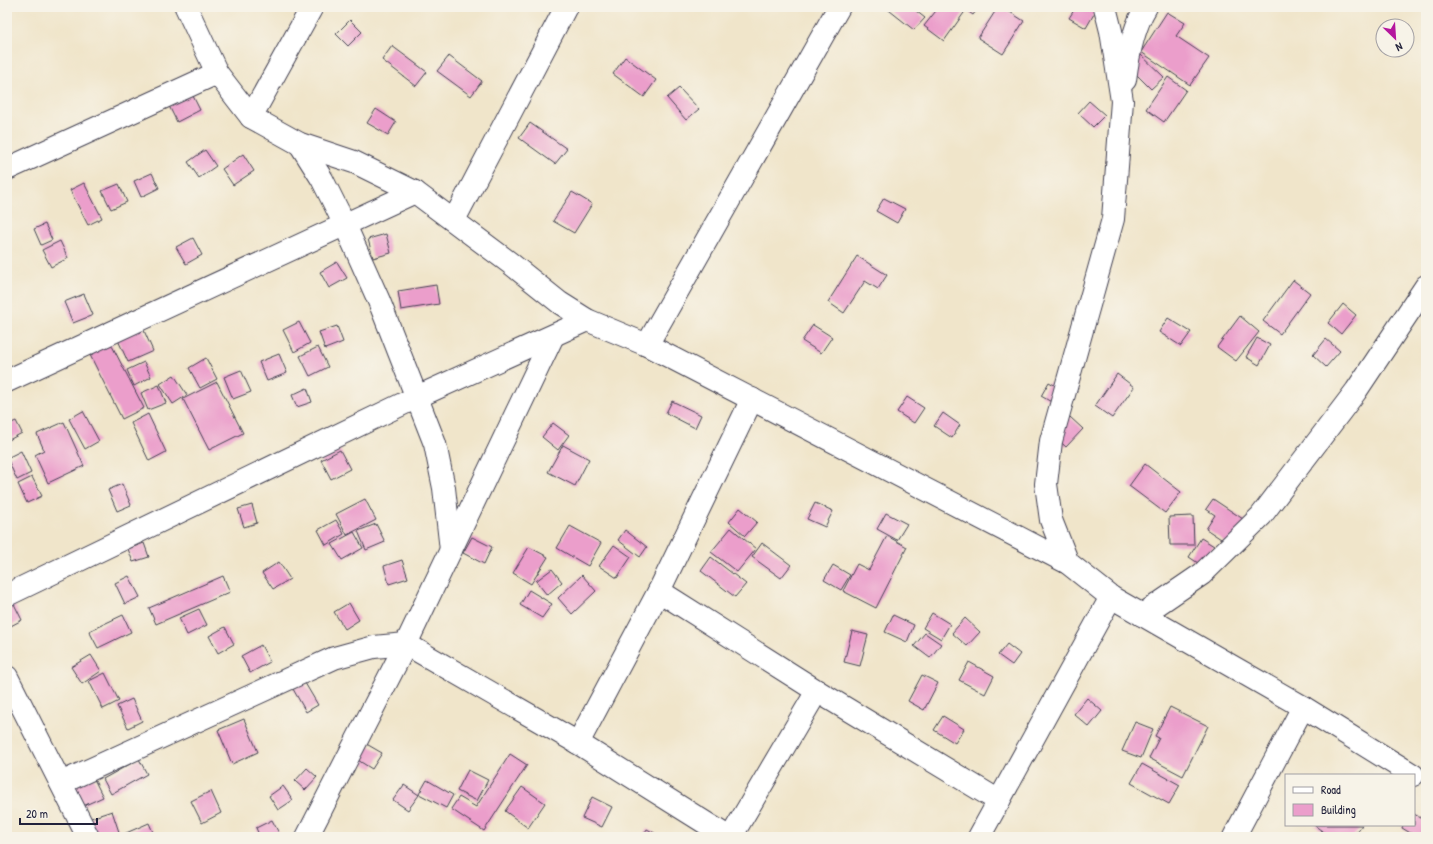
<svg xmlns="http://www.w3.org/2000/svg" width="1433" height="844" font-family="'Patrick Hand',sans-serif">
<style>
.building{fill:#eb9ecb}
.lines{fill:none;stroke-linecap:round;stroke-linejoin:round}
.minor-casing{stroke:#413f50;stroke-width:24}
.minor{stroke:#fff;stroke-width:22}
</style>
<rect width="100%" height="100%" fill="#f7f3e8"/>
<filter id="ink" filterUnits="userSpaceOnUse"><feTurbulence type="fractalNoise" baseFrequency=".025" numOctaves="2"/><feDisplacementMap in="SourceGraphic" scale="8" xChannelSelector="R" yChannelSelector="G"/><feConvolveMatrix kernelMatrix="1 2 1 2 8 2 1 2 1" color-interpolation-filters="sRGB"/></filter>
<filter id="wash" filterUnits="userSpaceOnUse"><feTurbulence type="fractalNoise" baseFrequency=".012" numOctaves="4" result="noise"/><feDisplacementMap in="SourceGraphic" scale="16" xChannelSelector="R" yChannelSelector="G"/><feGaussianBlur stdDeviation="0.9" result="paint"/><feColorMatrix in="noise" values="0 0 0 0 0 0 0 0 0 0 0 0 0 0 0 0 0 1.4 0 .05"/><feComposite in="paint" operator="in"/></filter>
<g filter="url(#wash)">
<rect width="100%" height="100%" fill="#f0e5ca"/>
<g id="blocks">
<g class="building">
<path d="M885,7H911L925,18L914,30Z"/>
<path d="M939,7H979L973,15L966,10L944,41L924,26Z"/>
<path d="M998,7H1002L1024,21L1003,54L978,38Z"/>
<path d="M1076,7H1098L1086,28L1069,18Z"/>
<path d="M1167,12L1185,23L1176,36L1209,58L1190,85L1141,52Z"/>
<path d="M350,20L362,32L348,46L336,34Z"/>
<path d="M392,46L427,72L416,86L382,60Z"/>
<path d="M1140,54L1164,77L1151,89L1128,66Z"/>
<path d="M449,56L482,81L471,96L437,71Z"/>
<path d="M625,57L656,80L644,97L613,74Z"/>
<path d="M1168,77L1186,90L1164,122L1146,109Z"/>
<path d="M679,88L699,109L686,120L667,98Z"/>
<path d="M192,94L200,110L177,122L169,106Z"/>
<path d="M1089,101L1105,115L1093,127L1078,113Z"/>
<path d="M376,109L396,122L388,135L367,123Z"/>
<path d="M530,123L567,149L555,164L519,138Z"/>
<path d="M205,150L216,166L199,178L188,162Z"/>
<path d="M243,154L254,171L233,185L222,169Z"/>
<path d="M152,173L159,188L141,197L134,181Z"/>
<path d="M84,183L102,218L88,225L70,190Z"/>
<path d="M119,184L127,202L111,209L102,191Z"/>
<path d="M572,192L592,204L574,233L553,221Z"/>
<path d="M884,198L905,209L897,223L876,211Z"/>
<path d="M45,224L52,240L41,245L34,229Z"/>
<path d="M386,234L391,253L373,258L368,239Z"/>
<path d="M193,238L202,255L186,264L176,247Z"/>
<path d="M60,241L68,258L51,267L42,250Z"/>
<path d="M857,256L887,275L878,289L865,281L844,313L828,302Z"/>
<path d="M337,262L347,278L329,288L320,272Z"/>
<path d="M1293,280L1310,293L1280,334L1263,321Z"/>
<path d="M436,285L439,304L401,310L398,291Z"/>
<path d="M84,294L93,315L73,323L64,302Z"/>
<path d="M1343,304L1356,315L1341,334L1328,323Z"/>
<path d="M1240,316L1259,332L1236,361L1217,347Z"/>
<path d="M1168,318L1191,332L1181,346L1159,332Z"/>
<path d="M299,322L310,343L294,352L283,330Z"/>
<path d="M813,325L832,337L821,353L802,341Z"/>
<path d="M142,326L153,351L128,362L117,338Z"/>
<path d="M337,326L343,342L325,349L319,332Z"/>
<path d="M108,338L144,408L122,419L87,349Z"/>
<path d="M1257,338L1270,345L1259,365L1246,357Z"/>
<path d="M1326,339L1340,351L1326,367L1313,355Z"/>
<path d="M318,347L328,367L310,376L300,356Z"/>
<path d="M279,354L287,373L267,381L259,362Z"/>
<path d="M206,358L217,379L200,388L189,368Z"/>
<path d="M144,362L151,377L134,386L127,370Z"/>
<path d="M241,370L251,392L233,399L224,377Z"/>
<path d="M1117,374L1134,387L1112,418L1095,406Z"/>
<path d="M174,375L187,395L173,404L160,384Z"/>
<path d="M217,382L243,433L209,450L183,399Z"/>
<path d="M1049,382L1068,393L1060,407L1041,396Z"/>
<path d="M159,385L166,403L148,410L141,393Z"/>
<path d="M307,388L312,402L297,407L292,395Z"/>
<path d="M907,397L924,408L914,423L897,412Z"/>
<path d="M672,401L701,415L695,428L666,413Z"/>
<path d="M83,411L99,441L85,449L69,419Z"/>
<path d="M943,413L960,425L952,438L934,426Z"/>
<path d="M148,414L166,452L149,461L131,423Z"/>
<path d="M1070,417L1083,429L1066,447L1053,435Z"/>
<path d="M16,421L22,433L7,441V425Z"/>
<path d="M64,422L84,466L48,483L35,455L44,450L37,434Z"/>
<path d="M553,423L569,435L558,450L542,437Z"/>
<path d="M563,445L589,459L575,486L548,472Z"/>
<path d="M340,450L350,469L331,479L321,460Z"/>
<path d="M21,451L31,473L17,480L7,458Z"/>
<path d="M1145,464L1181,492L1165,513L1129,486Z"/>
<path d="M32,477L42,496L27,503L18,484Z"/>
<path d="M122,484L131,505L117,511L108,490Z"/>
<path d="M365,499L376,520L347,535L336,514Z"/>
<path d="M1213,499L1249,523L1233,547L1206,529L1215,515L1206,509Z"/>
<path d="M815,503L833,511L825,527L807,519Z"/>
<path d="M252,505L257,523L244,527L238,509Z"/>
<path d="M740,508L757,522L745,536L729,522Z"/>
<path d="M886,513L907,524L897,540L877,529Z"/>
<path d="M1193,516L1194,545H1170L1169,517Z"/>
<path d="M336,520L344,534L326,545L318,530Z"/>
<path d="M376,524L385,542L366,550L358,531Z"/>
<path d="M570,526L601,543L588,566L557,548Z"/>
<path d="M731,528L756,549L737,572L711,552Z"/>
<path d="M625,530L647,547L640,557L618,540Z"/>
<path d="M354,532L363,548L342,560L332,544Z"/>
<path d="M887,536L907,547L876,608L843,591L857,564L869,570Z"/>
<path d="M472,537L492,547L484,564L463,553Z"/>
<path d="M1201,538L1214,546L1201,565L1189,557Z"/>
<path d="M144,543L149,557L133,562L128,549Z"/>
<path d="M762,543L791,565L781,578L752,557Z"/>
<path d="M614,545L631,557L617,578L599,566Z"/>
<path d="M529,547L548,557L531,584L513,573Z"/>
<path d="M711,557L746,584L735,597L701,571Z"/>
<path d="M402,560L408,578L389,584L384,566Z"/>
<path d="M279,562L290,579L273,589L262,573Z"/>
<path d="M833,565L850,575L841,590L824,580Z"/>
<path d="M552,569L562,582L547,595L536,581Z"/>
<path d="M582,575L596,591L572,614L558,598Z"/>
<path d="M129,576L140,597L125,604L115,583Z"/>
<path d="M223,576L230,592L156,624L149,608Z"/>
<path d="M529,590L552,604L542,618L520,605Z"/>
<path d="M349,603L359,620L345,629L334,612Z"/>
<path d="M14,604L22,620L7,628V607Z"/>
<path d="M199,609L207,625L187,635L179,618Z"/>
<path d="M932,613L950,624L941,639L923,628Z"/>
<path d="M123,615L131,632L98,648L89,631Z"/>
<path d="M893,615L914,625L907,642L885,632Z"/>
<path d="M965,618L980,632L967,646L952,633Z"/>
<path d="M225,627L234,644L218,653L209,636Z"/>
<path d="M852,631L868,635L860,666L844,662Z"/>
<path d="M925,633L941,644L930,658L914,646Z"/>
<path d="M1007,644L1020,654L1012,665L998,655Z"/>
<path d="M261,645L270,662L250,673L241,656Z"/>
<path d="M91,655L101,671L82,684L71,667Z"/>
<path d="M969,662L994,676L985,694L959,680Z"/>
<path d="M105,673L119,701L103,709L89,681Z"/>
<path d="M922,675L938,683L924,710L908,701Z"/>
<path d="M305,683L318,705L306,712L293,689Z"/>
<path d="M1087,698L1102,711L1089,727L1074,714Z"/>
<path d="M132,699L142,721L128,728L117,706Z"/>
<path d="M1170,707L1208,726L1183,776L1149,758L1159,738L1155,736Z"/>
<path d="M943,716L964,729L955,743L934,730Z"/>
<path d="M244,719L258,752L232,764L218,730Z"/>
<path d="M1135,722L1153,729L1141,758L1122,751Z"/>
<path d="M363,742L382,753L372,769L353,757Z"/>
<path d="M510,754L527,765L484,831L451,809L459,797L476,807Z"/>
<path d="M139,759L147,774L111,794L103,779Z"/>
<path d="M1142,764L1180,785L1169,804L1131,783Z"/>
<path d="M307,768L317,777L305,790L295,781Z"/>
<path d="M468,770L488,780L477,801L457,791Z"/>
<path d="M93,777L103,797L81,807L71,787Z"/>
<path d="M427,780L453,795L446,808L419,794Z"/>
<path d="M404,785L419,795L408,810L393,800Z"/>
<path d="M283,786L293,800L278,810L269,796Z"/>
<path d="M522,787L545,803L528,828L505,811Z"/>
<path d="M211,791L221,813L202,823L191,801Z"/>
<path d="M592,797L612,807L602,827L582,818Z"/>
<path d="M112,811L119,832L104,837H95L88,819Z"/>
<path d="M1414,814L1426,821V837H1417L1402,828L1403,825H1414Z"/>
<path d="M272,820L281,837H260L256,828Z"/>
<path d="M149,823L155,837H117Z"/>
<path d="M1314,825H1362L1353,837H1330Z"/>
<path d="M647,829L662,837H642Z"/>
</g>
</g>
</g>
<g filter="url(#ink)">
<use href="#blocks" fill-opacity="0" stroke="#413f50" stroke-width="1"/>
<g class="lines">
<defs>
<g id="minor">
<path d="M186,7L217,73L251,117L300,144L354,162L415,192L510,263L560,303L587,320L647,345L1068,563L1111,597L1303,707L1413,775"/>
<path d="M1125,80C1128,56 1133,28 1146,7"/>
<path d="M251,117L312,7"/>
<path d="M300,144L322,179L345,225L379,301L435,444L444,488L451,550"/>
<path d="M7,169L217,73"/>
<path d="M454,220L566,7"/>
<path d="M647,345L839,7"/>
<path d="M7,381L415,192"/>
<path d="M1068,563L1051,520L1046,484L1051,441L1113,219L1122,101L1111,31L1105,7"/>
<path d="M659,591L817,691L999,801"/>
<path d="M7,595L417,397L587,320"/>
<path d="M1142,615L1202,574L1261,516L1356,391L1426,286"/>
<path d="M7,677L88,837"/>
<path d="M578,743L659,591L752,399"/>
<path d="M61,783L334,658L374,647L406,644L578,743L728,837"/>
<path d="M307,837L406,644L553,336"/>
<path d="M731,837L817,691"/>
<path d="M979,837L1111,597"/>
<path d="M1234,837L1303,707"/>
</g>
</defs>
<use href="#minor" class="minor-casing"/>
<use href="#minor" class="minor"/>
</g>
</g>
<rect width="1433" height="844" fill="none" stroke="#f7f3e8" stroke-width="24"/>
<rect x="1285" y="774" width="130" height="52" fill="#f7f3e8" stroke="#a29fa3"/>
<rect x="1293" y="787" width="20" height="6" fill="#ffffff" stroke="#a29fa3"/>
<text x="1321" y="794" font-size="12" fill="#22223b">Road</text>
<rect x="1293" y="804" width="20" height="12" fill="#eb9ecb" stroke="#a29fa3"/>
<text x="1321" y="814" font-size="12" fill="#22223b">Building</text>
<g transform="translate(1395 38) rotate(155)"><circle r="19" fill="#f7f3e8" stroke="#a29fa3"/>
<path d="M0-3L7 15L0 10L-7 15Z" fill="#b5179e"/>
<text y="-6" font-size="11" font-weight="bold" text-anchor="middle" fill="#22223b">N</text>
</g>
<path d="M20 818v6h77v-6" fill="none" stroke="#22223b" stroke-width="2"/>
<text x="26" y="818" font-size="12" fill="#22223b" stroke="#f7f3e8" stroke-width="3" paint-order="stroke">20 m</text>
</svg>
